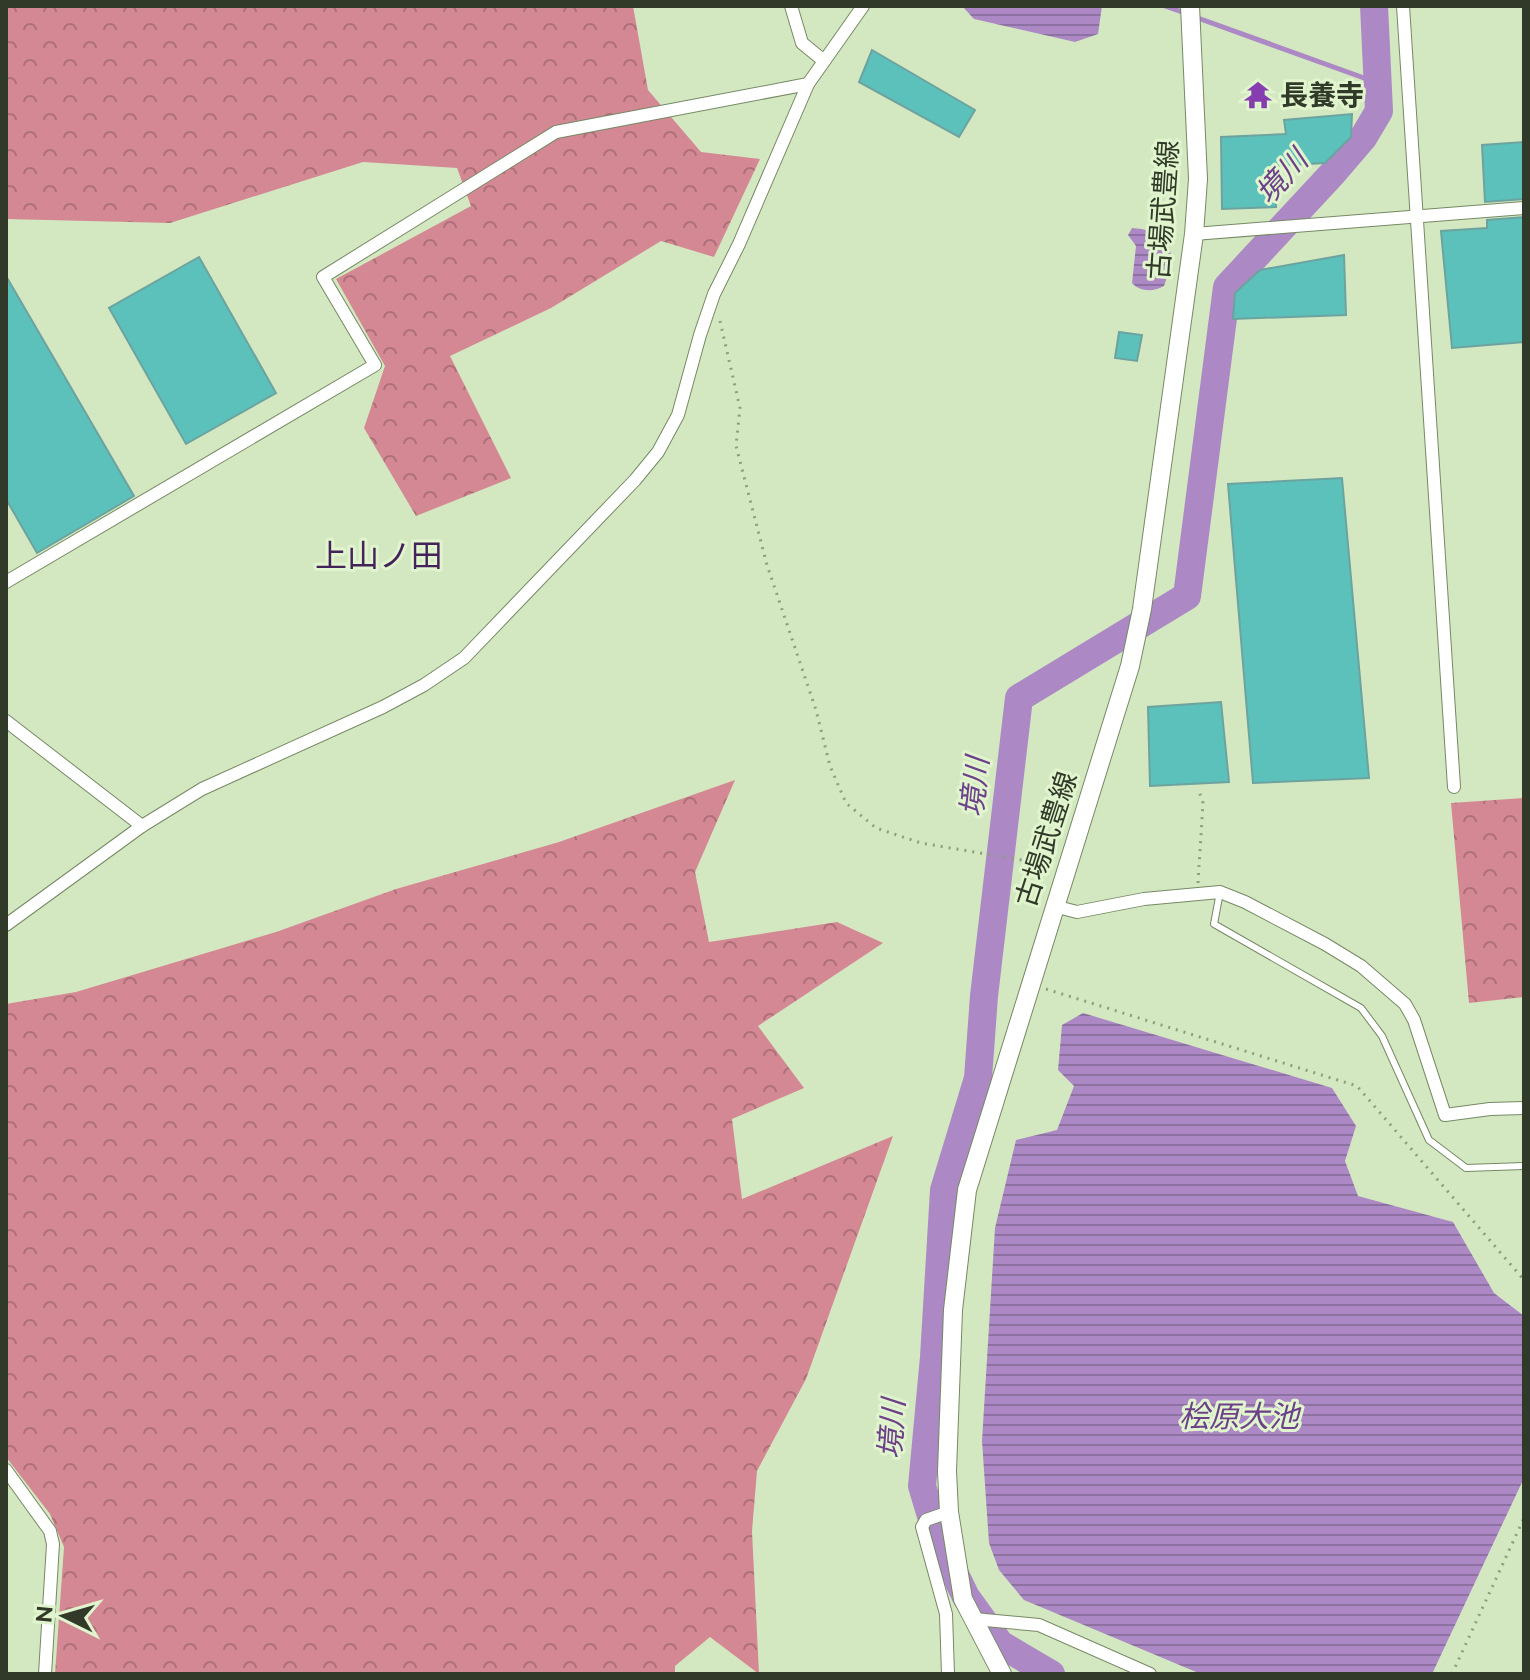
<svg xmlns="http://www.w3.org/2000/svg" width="1530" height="1680" font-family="Raleway,'Noto Sans JP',sans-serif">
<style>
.forest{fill:url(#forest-crowns)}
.water{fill:url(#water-rules)}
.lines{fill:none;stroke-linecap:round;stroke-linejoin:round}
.stream{stroke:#ac89c5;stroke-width:5}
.river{stroke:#ac89c5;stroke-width:28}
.building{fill:#5dc1bb;stroke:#6da39f;stroke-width:2}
.service-casing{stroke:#768965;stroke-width:8}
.minor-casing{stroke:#768965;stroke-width:14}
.secondary-casing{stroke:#768965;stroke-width:20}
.path{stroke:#8e9d80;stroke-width:3;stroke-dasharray:2 6;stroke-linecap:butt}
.service{stroke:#fff;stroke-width:6}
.minor{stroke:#fff;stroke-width:12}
.secondary{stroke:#fff;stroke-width:18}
.labels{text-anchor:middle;stroke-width:6;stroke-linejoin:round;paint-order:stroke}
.poi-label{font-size:28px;font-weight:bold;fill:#313929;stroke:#e0f5cd;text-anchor:start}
.street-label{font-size:28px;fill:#313929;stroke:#e0f5cd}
.water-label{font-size:30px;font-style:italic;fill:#6d408a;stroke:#e0f5cd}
.quarter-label{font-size:32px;fill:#44225a;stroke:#e0f5cd}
</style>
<defs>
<pattern id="forest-crowns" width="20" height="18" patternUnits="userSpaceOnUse" patternTransform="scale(2)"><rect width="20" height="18" fill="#d48893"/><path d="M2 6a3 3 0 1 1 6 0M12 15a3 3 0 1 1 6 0" fill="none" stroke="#ad7078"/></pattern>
<pattern id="water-rules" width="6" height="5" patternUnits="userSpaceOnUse" patternTransform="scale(2)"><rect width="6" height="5" fill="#ac89c5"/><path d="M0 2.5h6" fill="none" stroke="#8d71a0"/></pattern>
</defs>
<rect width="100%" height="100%" fill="#d3e8c1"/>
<g class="forest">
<path d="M6,6H633L648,90L701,152L760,159L714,257L661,241L551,308L450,356L511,478L416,516L364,428L385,366L336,279L471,206L457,168L363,162L170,223L6,219Z"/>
<path d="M735,780L695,872L709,942L837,922L883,943L758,1026L804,1088L732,1119L742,1199L893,1136L806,1379L757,1471L752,1531L759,1674L710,1637L675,1666V1674H55L64,1547L50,1514L6,1457V1004L76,992L276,932L396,889L559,842Z"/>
<path d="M1524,798V997L1469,1003L1451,803Z"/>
</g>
<g class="water">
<path d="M962,6H1102L1098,34L1075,42L974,19Z"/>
<path d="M1132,228C1174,231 1177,251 1164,286C1154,292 1140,292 1132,283L1136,246L1128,235Z"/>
<path d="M1083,1013L1332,1088L1356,1126L1345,1161L1358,1196L1453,1222L1494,1293L1524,1316V1478L1432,1674H1201L1024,1600L999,1570L989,1543L982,1441L995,1228L1016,1140L1057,1130L1074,1086L1058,1070L1062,1025Z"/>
</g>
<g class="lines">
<g class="stream">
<path d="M1165,6L1185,13"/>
<path d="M1195,17L1378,83"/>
</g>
<path class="river" d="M1051,1674L1000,1644L966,1597L938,1539L922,1486L934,1357L944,1190L978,1078L984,996L1019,698L1187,596L1227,287L1333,173L1363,138L1379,111L1374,6"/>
</g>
<g class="building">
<path d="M872,50L975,110L959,137L859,82Z"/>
<path d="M1352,114L1351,137L1325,163L1275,166L1276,207L1222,209L1221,137L1286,134L1284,120Z"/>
<path d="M1524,142V199L1485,202L1482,145Z"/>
<path d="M1524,217V342L1452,348L1441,231L1487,228V220Z"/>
<path d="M1344,255L1346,315L1233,319L1235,293L1260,270Z"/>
<path d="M199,257L276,393L186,444L109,308Z"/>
<path d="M6,276L134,496L37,553L6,499Z"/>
<path d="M1119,332L1142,335L1137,361L1115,358Z"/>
<path d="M1342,478L1369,778L1253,783L1228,484Z"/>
<path d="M1221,702L1229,782L1150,786L1148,707Z"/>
</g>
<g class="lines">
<defs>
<path id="service" d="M1220,892L1214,924L1361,1008L1382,1036L1429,1140L1466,1168L1524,1166"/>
<g id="minor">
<path d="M791,6L802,43L824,61"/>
<path d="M1403,6L1454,787"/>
<path d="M1194,234L1524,208"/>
<path d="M6,582L375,365L323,277L556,132L808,84"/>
<path d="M6,721L142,826"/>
<path d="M1054,906L1077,912L1144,899L1220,892L1245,902L1325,944L1361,966L1405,1004L1414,1020L1445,1115L1490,1109L1524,1108"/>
<path d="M6,925L142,826L202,789L383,707L424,685L464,658L635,480L658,452L678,415L700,335L714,294L739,244L808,84L863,6"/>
<path d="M6,1470L50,1531L53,1544L45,1674"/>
<path d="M974,1619L1039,1625L1150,1674"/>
<path d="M948,1674L946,1614L922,1527L926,1520L949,1512"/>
</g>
<path id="secondary" d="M1002,1674L963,1599L949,1512L947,1471L953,1310L967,1190L1130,666L1142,609L1194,234L1198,179L1190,6"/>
</defs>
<use href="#service" class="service-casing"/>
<use href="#minor" class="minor-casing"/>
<use href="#secondary" class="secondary-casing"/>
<g class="path">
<path d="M720,321L740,408L736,446L767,565L816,710L830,766L846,803L876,828L921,843L1051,865"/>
<path d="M1198,883L1203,803L1198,788"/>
<path d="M1046,989L1357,1086L1524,1280"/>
<path d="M1452,1674L1524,1518"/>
</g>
<use href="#service" class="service"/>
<use href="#minor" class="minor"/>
<use href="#secondary" class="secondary"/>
</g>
<defs>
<symbol id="temple-bare" viewBox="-9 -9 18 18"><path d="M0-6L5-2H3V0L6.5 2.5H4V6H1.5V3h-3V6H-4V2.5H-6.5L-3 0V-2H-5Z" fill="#853db0" stroke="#e0f5cd" stroke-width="2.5" paint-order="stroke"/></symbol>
</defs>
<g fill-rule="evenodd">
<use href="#temple-bare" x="1238" y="75" width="40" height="40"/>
</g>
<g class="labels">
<g class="poi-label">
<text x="1280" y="105">長養寺</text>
</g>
<g class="street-label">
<text transform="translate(1163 210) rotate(-86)" y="10">古場武豊線</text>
<text transform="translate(1046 839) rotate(-72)" y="10">古場武豊線</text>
</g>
<g class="water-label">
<text transform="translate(1282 177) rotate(-48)" y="10">境川</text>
<text transform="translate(975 787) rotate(-84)" y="10">境川</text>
<text x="1239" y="1427">桧原大池</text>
<text transform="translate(892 1429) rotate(-86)" y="10">境川</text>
</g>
<g class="quarter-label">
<text x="379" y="567">上山ノ田</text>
</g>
</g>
<rect width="1530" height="1680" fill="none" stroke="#313929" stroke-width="16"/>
<g transform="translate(64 1616) rotate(275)" stroke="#e0f5cd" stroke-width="6" paint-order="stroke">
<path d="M0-6L14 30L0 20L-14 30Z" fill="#313929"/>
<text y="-12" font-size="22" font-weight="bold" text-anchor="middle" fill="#313929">N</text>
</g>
</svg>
